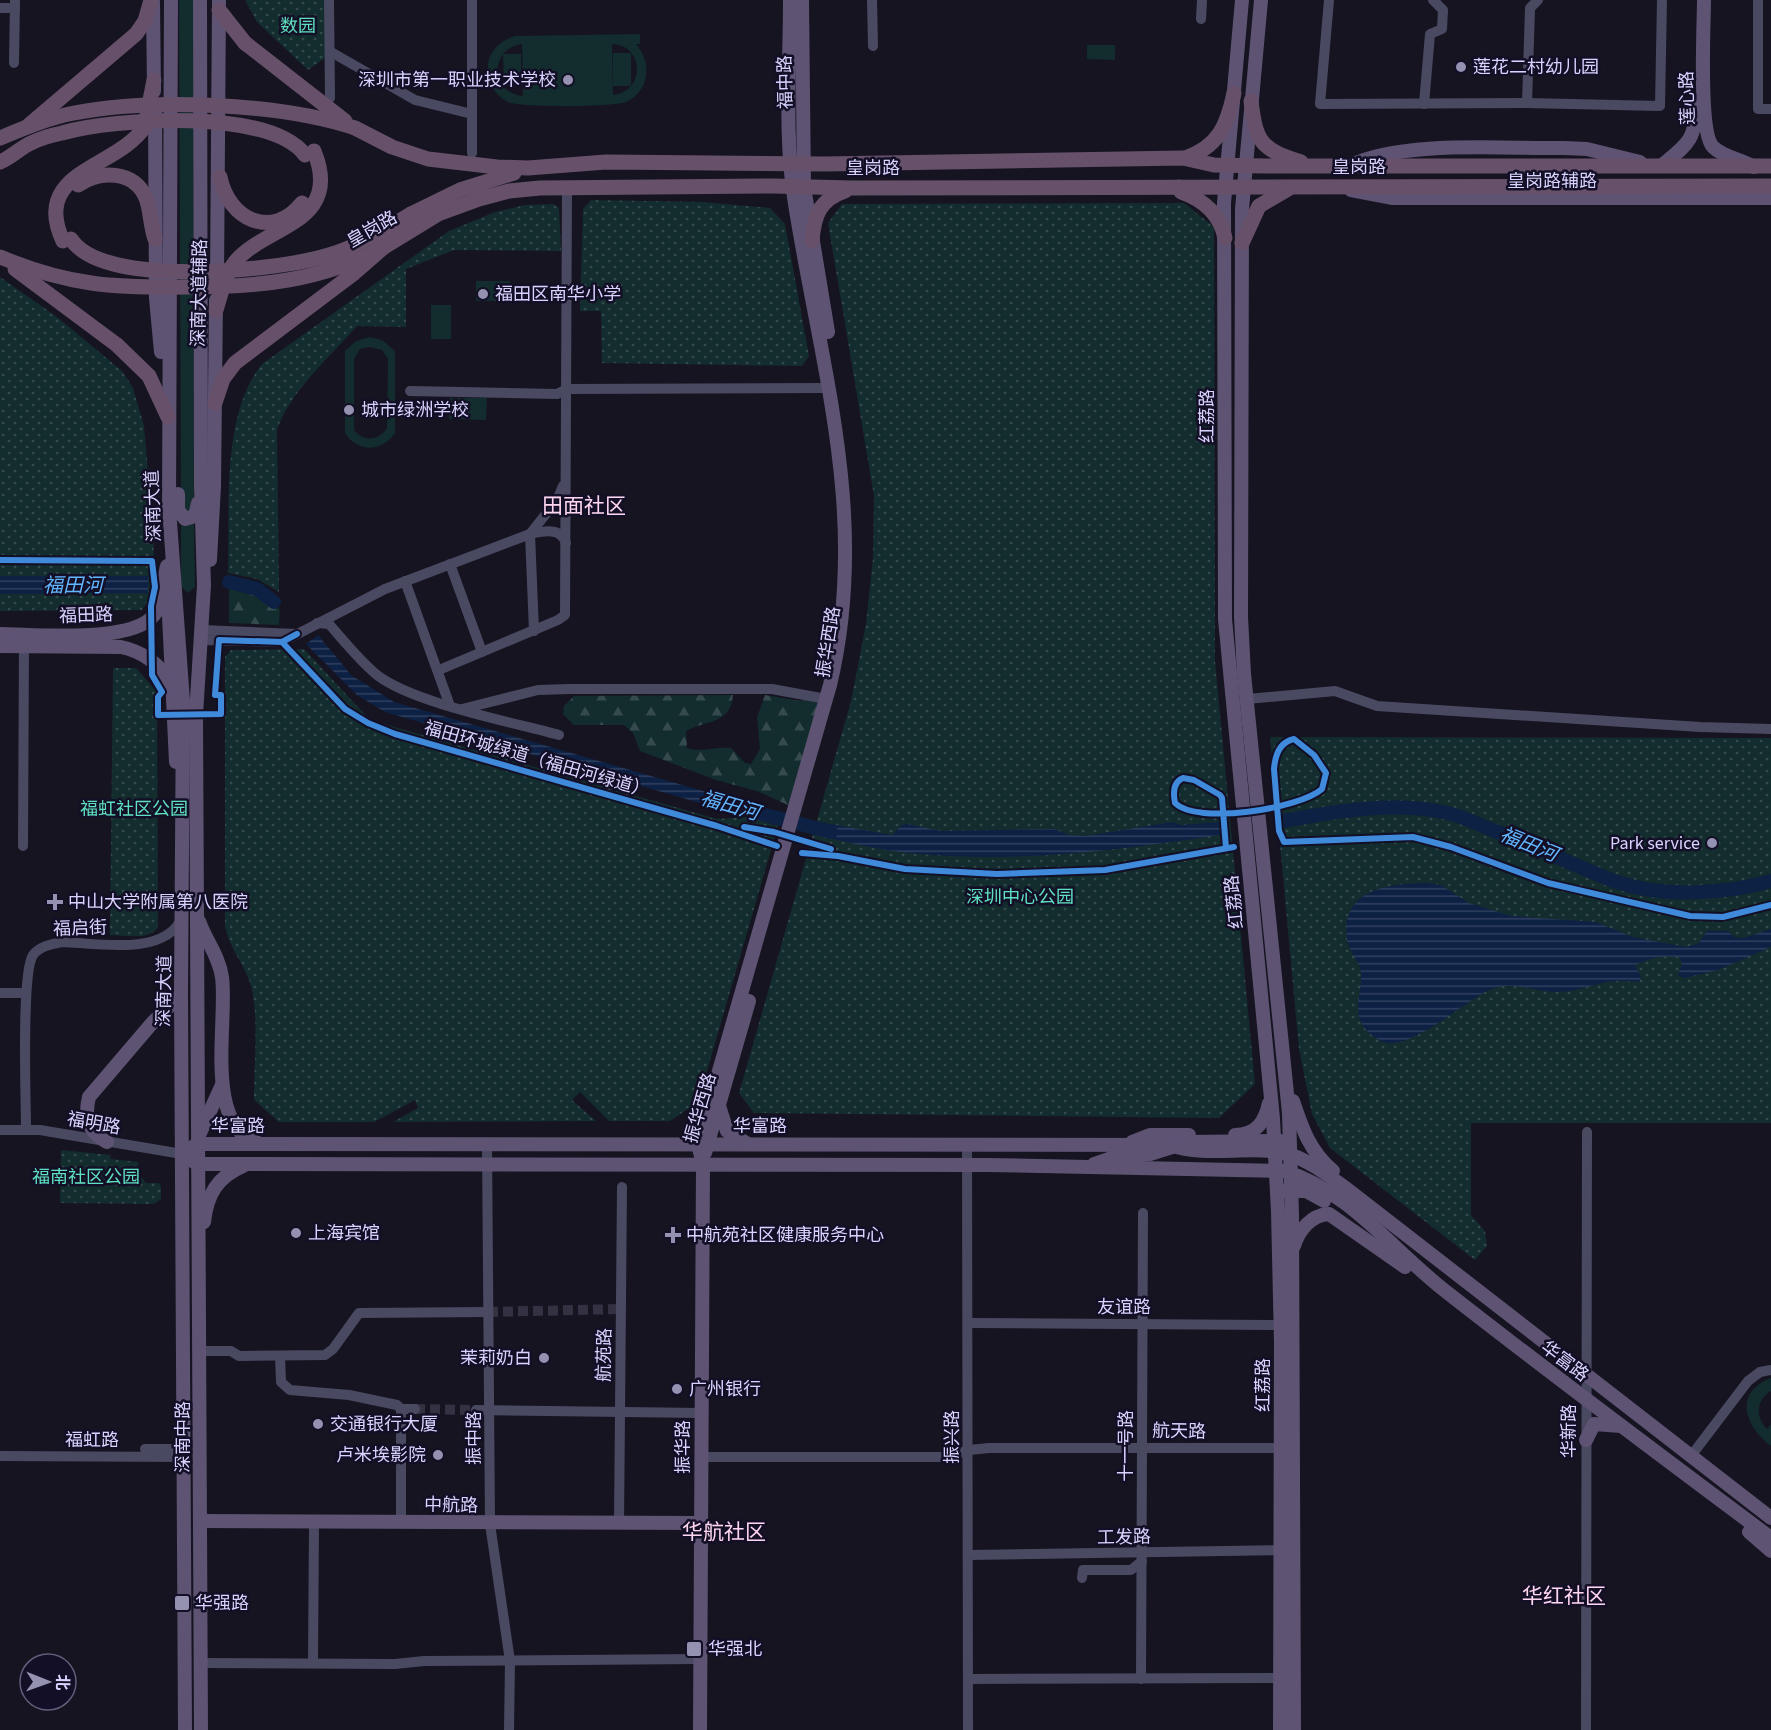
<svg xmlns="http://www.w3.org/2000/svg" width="1771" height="1730" font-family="'Source Sans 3','Noto Sans SC',sans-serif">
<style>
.green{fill:#132c2d;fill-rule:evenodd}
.forest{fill:url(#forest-firs)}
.park{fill:url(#park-dots)}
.water{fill:url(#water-rules)}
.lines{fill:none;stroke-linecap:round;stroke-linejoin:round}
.river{stroke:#0d2144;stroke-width:14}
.minor-tunnel{stroke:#333142;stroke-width:10;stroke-dasharray:10 5;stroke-linecap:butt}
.minor{stroke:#4a4962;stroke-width:10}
.major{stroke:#5e5373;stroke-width:14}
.highway{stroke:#67516a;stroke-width:15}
.highway-bridge{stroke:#67516a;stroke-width:15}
.cycleway-casing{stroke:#130f26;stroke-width:10}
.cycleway{stroke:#408adc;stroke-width:6}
.poi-dot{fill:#9591b1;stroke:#130f26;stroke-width:2}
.labels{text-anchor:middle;stroke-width:5;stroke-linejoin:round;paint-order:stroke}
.park-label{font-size:18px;fill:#5fe0c0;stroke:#130f26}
.poi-label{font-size:18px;fill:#d9d4ff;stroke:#130f26;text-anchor:start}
.street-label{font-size:18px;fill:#d9d4ff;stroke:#130f26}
.water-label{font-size:20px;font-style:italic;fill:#62b6ff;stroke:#130f26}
.quarter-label{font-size:21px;fill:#ffd6f0;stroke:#130f26}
</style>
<defs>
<pattern id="forest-firs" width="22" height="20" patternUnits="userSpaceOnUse" patternTransform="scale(1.5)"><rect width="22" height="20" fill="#132c2d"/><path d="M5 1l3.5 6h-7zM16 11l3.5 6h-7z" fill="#354a4c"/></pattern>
<pattern id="park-dots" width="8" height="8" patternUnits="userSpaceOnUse" patternTransform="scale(1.5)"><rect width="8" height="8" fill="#132c2d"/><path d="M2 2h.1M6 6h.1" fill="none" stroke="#354a4c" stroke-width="1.8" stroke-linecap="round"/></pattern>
<pattern id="water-rules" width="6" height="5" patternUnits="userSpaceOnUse" patternTransform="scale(1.5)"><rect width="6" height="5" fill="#0d2144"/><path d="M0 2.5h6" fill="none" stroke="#304060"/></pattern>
</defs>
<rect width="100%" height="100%" fill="#161421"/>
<g class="green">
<path d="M179,0H193L194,509L191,513L181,508Z"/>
<path d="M640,34V44H636C652,62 650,91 626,102C614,107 520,108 508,102C493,95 486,79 488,64C490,49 502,40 515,36ZM522,44L523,95L522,96C489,92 490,48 522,44ZM612,44C645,45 645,92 613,95Z"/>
<path d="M1087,45H1115V60L1087,59Z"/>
<rect x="613" y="53" width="18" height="33"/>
<path d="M503,54H521V86H504Z"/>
<rect x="476" y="281" width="34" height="20"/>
<rect x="431" y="305" width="20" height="34"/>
<path d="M370,337L382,340L395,351V433C382,452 358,453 345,433V351L356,341ZM370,347L382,350L388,359L387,428C378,441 364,442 354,430V359L360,349Z"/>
<path d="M449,398H487L486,420L449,419Z"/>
<path d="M194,523L195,587L188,593L181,587V525Z"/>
<path d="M1771,1378V1391C1756,1400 1755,1417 1767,1429L1771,1424V1446C1746,1427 1732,1393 1771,1378Z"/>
</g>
<g class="forest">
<path d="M229,587C244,590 268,593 278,606C281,611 279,619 279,625L229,623Z"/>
<path d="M733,695C731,724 707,720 686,731L687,748C702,753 716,746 731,748L745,763L751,764L760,749L757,717L765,695L801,701L817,696L821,702L790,806L757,791L716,780L640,751L633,733L624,725H574L563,714L564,706L574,696Z"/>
</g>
<g class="park">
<path d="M245,0H325V58L308,70L257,22Z"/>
<path d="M591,200L703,202L770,208L785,224L809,356L802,366L602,363L601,311H580L583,209Z"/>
<path d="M1184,203L1214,227L1215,661L1255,1084L1219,1118L754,1113L739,1093L851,701L866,624L873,558L874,496L828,223L842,204Z"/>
<path d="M525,205L553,204L559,208L561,251L454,250L406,269V327L357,326C329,358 291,390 277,430L279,592L257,579L228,573C230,509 221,415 262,364L449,231L495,212Z"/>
<path d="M0,277L57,317L122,371L133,388L144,426L154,540L152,595L142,610L0,611Z"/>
<path d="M304,649L370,720L717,819L748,817L778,826L698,1102L670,1121H609L580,1092L572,1100L596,1121L393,1122L418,1108L415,1100L374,1122H279L254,1100C254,1068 259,1015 251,986C245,965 229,948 225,926V657L231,650Z"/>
<path d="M113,668H136L157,692L158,927C150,941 125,935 110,935Z"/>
<path d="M1270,737L1771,738V1123H1471V1215L1485,1231L1487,1246L1475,1260L1330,1148L1312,1114L1299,1049Z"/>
<path d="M61,1150L110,1155L111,1159L138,1162V1173L146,1183H158L161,1186V1199L154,1204L60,1203Z"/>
</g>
<g class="water">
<path d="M0,576H148V593L0,594Z"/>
<path d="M318,635L351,675L394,702L780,813L776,825L385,712L357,695L306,644Z"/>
<path d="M814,821L892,835L902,825L907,824L941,831L1055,829L1068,835L1086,836L1172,822L1181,825L1219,822L1220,835C1121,850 1019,863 919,854C882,851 846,842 811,834Z"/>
<path d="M1426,883L1441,885L1469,903L1511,916L1596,922L1633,937L1686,947L1698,944L1707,931H1728L1734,937L1743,938L1771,929V947L1718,970L1684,978L1678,975L1682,963L1679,957C1663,955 1649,958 1635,965L1641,977L1639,982C1632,982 1624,980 1616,981C1597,982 1578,992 1558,992C1533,992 1512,979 1487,991C1463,1003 1414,1047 1387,1043C1380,1041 1373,1037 1368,1032C1349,1012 1363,994 1361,972C1359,959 1348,951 1347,939C1341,888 1389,884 1426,883Z"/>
</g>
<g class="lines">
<g class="river">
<path d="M229,582L257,589L274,602"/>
<path d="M762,814L831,832"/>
<path d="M1284,821C1337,811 1394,801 1448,813C1464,817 1479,825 1495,831C1536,846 1576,867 1617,882C1664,898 1725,894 1771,881"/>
</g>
<g class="minor-tunnel">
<path d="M488,1312L620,1309"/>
<path d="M415,1409L476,1410"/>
</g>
<g class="minor">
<path d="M329,0L330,98"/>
<path d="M872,0L873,46"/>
<path d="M1329,0L1320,104L1527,103L1660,106L1662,0"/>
<path d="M1758,0V109H1771"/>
<path d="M0,8H15"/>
<path d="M1201,19L1202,0"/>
<path d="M331,52L415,100L472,114"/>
<path d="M14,63L15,0"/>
<path d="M1527,103L1530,8L1538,0"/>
<path d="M1424,104L1430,34L1442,29L1443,10L1433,0"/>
<path d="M472,153V0"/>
<path d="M410,391L557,394L567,389L828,388"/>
<path d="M450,564L482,652"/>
<path d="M405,581L450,706"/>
<path d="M317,623L329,624C344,641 359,660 377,675C413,703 512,722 559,735"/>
<path d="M202,630L297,634"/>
<path d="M534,631L530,534L557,500L563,486"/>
<path d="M201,640L282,642L385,589L530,534C544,531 561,527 566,543"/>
<path d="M439,670L558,620L565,615L567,188"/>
<path d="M1247,699L1335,691L1377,706L1700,727L1771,729"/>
<path d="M462,709L538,690L569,689H772L826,699"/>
<path d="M23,846L24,640"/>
<path d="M0,993H26"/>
<path d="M26,1129C26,1100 21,973 33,955C40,946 52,944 62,942C97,943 164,957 182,918"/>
<path d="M0,1130H40L182,1154"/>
<path d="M487,1144L490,1524L510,1661L509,1730"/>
<path d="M967,1144L968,1730"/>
<path d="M969,1323L1280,1325"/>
<path d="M201,1351H231L239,1356L325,1355L333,1349L359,1313L488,1312"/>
<path d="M280,1356L281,1382L290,1390L349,1395L397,1405L401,1409V1522"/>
<path d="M401,1409H415"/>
<path d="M476,1410L701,1413"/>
<path d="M145,1449H184"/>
<path d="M0,1456L184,1457"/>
<path d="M1691,1456L1748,1381L1760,1372L1771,1370"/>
<path d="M701,1457H949L969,1450L989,1448H1281"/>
<path d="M619,1524L622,1187"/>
<path d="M969,1555L1280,1550"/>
<path d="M1082,1578L1083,1570H1131L1142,1561"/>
<path d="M313,1662L314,1522"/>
<path d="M201,1663L395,1664L424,1661L700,1659"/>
<path d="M968,1679L1280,1678"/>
<path d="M1141,1679L1143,1213"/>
<path d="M1586,1730L1587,1132"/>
</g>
<g class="major">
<path d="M171,0L169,508L183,701L181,995L185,1730"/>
<path d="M200,0L201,485L204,585L196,715L201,1730"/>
<path d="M802,0L804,187L828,332"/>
<path d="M1242,0L1224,203L1225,619L1273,1119L1278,1211L1281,1343L1280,1730"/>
<path d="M1261,0L1242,209L1241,617L1244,674L1289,1113L1292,1216L1294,1730"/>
<path d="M1704,0C1704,26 1698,131 1713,147C1723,157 1741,159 1754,167"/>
<path d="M153,2L154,91"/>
<path d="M155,110L156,298L161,352"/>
<path d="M1351,165C1405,140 1502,149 1564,148L1587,149L1640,162"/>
<path d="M1661,166C1688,144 1696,140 1696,104"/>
<path d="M1351,190L1393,198H1771"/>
<path d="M217,281L219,0"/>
<path d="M178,494V510L185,519L195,516L198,503"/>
<path d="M210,560L214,486L216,300"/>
<path d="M168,595L176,762"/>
<path d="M0,634C35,634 132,644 154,615C164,603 163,581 167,566"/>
<path d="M0,646L121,647C141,651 161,664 170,683"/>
<path d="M199,921C206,941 219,956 222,977C228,1021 203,1126 258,1143"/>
<path d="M1293,1101C1302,1128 1310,1152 1333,1171"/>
<path d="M719,1106L727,1131L746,1143"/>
<path d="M200,1133L222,1085"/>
<path d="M1235,1135C1256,1135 1265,1122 1269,1103"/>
<path d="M107,1142C88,1132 84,1117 89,1097L153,1022L181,995"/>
<path d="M1132,1142L1150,1135H1189"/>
<path d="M191,1148L197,1144H214L1170,1145C1210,1159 1252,1143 1291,1155C1312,1162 1330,1177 1347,1189L1771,1518"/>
<path d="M705,1153L749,1001"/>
<path d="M191,1160L197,1164L988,1165L1284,1171C1348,1190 1393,1250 1444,1290C1551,1374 1661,1456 1771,1538"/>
<path d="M1094,1164L1117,1156L1150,1154L1188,1142L1281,1141"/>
<path d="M1283,1191H1306L1324,1201"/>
<path d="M204,1222C207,1195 217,1177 243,1166"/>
<path d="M1294,1246C1299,1230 1311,1215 1329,1214L1405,1267"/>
<path d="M1586,1440L1594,1424L1621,1426"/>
<path d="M201,1521L700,1523"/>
<path d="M1749,1532L1771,1551"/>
<path d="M700,1730L703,1164L698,1144L830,685C870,518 821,368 795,204C784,138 790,67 790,0"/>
</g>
<g class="highway">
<path d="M219,10L245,43"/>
<path d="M1251,101C1256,143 1261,149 1301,162"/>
<path d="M29,125L136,34L145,21L151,0"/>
<path d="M355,128L392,147L428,159L497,167L528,168L606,162L825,164L1183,158L1214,165L1265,166H1771"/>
<path d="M1185,158C1218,147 1227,126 1234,93"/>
<path d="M220,177C228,219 272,241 302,203"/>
<path d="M78,185C100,170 134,170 146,198C151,211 150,225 155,239"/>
<path d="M1179,187L1181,192C1204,200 1220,214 1225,238"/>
<path d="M411,214L460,190L514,173"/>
<path d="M63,241C30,170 118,169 145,126L154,80"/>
<path d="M812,241C814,216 819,200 845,191"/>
<path d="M1242,243L1259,206L1288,189"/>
<path d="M216,310C221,294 225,275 235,262C265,225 344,224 314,151"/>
<path d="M117,345L149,376L168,417"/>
<path d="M215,403L223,379L235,363L353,274L384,247L438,214L479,199L509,191L540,188L773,186L851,188L1771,186"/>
</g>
<g class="highway-bridge">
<path d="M245,43L345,121"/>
<path d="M0,138C24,128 48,118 74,113C151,98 280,103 355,128"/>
<path d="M0,162C12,157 20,148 31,143C41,138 52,135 62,133C114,118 270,108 305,155"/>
<path d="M71,239C103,289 278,271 329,255C359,246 385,230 411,214"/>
<path d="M0,257C69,286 115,288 189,287C258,287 323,281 384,247"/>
<path d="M15,269L117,345"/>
</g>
<defs>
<g id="cycleway">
<path d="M0,560L152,561L155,587L151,606L152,675L162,692L158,697V715L221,714V695H215L219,640L282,642L297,634"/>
<path d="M282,642L345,709L368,723L395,734L717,826L777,846"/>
<path d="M744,827L774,832L831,849"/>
<path d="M1226,848L1222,798L1220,795L1194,780L1183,778C1173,782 1173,793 1175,803C1197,825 1299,809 1322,789L1326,773L1314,755L1294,739C1279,742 1275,756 1274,769L1279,831L1284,842L1413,837L1451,847L1548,883L1690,916L1723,917L1771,905"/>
<path d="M802,853L838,856L905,869L997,874L1105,870L1234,847"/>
</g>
</defs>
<use href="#cycleway" class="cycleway-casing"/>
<use href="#cycleway" class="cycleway"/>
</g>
<g class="poi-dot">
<circle cx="1461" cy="67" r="6"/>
<circle cx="568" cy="80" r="6"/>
<circle cx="483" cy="294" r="6"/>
<circle cx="349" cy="410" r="6"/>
<circle cx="1712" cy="843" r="6"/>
<path d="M52 893h6v6h6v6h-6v6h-6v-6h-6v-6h6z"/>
<circle cx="296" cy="1233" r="6"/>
<path d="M670 1226h6v6h6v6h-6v6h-6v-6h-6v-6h6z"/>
<circle cx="544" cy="1358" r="6"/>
<circle cx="677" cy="1389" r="6"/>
<circle cx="318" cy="1424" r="6"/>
<circle cx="438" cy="1455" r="6"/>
<rect x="174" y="1595" width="16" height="16" rx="3"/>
<rect x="686" y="1641" width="16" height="16" rx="3"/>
</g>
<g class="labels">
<g class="park-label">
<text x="298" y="32">数园</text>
<text x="134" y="815">福虹社区公园</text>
<text x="1020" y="903">深圳中心公园</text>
<text x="86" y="1183">福南社区公园</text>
</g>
<g class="poi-label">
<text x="1473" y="73">莲花二村幼儿园</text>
<text x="556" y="86" text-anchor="end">深圳市第一职业技术学校</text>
<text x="495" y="300">福田区南华小学</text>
<text x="361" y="416">城市绿洲学校</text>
<text x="1700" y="849" text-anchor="end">Park service</text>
<text x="68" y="908">中山大学附属第八医院</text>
<text x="308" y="1239">上海宾馆</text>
<text x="686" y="1241">中航苑社区健康服务中心</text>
<text x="532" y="1364" text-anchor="end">茉莉奶白</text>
<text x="689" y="1395">广州银行</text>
<text x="330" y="1430">交通银行大厦</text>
<text x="426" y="1461" text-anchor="end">卢米埃影院</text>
<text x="195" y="1609">华强路</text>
<text x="708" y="1655">华强北</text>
</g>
<g class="street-label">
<text transform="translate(785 82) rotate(-91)" y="6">福中路</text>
<text transform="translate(1687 98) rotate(-92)" y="6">莲心路</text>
<text x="1359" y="173">皇岗路</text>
<text x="873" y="174">皇岗路</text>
<text x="1552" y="187">皇岗路辅路</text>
<text transform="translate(372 229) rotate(-30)" y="6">皇岗路</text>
<text transform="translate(199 293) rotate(-89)" y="6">深南大道辅路</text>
<text transform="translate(1207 416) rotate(-90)" y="6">红荔路</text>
<text transform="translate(153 506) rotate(-92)" y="6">深南大道</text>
<text transform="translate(86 615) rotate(-2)" y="6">福田路</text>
<text transform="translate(828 642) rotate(-81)" y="6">振华西路</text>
<text transform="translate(537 759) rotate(16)" y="6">福田环城绿道（福田河绿道）</text>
<text transform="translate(1234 902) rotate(-96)" y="6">红荔路</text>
<text transform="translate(80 928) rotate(-2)" y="6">福启街</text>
<text transform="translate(164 991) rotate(-89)" y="6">深南大道</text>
<text transform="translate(700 1108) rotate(-74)" y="6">振华西路</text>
<text transform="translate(94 1123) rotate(10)" y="6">福明路</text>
<text x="238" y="1132">华富路</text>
<text x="760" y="1132">华富路</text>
<text x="1124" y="1313">友谊路</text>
<text transform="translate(604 1355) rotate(-89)" y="6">航苑路</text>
<text transform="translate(1565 1361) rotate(37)" y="6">华富路</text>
<text transform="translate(1263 1385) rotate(-90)" y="6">红荔路</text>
<text transform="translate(1179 1431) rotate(1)" y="6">航天路</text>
<text transform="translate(1569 1431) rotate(-90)" y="6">华新路</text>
<text transform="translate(183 1437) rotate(-90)" y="6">深南中路</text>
<text transform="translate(952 1437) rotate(-90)" y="6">振兴路</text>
<text transform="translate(474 1438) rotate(-90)" y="6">振中路</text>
<text x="92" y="1446">福虹路</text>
<text transform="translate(1126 1446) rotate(-90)" y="6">十一号路</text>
<text transform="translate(683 1447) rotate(-90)" y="6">振华路</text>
<text transform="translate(451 1505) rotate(1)" y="6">中航路</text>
<text transform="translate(1124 1537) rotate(-1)" y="6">工发路</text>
</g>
<g class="water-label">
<text x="73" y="592">福田河</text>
<text transform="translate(730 805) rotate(16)" y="7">福田河</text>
<text transform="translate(1529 844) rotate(22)" y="7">福田河</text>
</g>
<g class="quarter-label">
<text x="584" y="513">田面社区</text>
<text x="724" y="1539">华航社区</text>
<text x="1564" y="1603">华红社区</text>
</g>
</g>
<g transform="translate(48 1682) rotate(91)"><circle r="28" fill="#130f26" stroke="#625e7d" stroke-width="1.5"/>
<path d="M0-4.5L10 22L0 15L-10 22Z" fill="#9591b1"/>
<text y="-9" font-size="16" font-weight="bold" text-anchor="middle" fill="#d9d4ff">北</text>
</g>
</svg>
